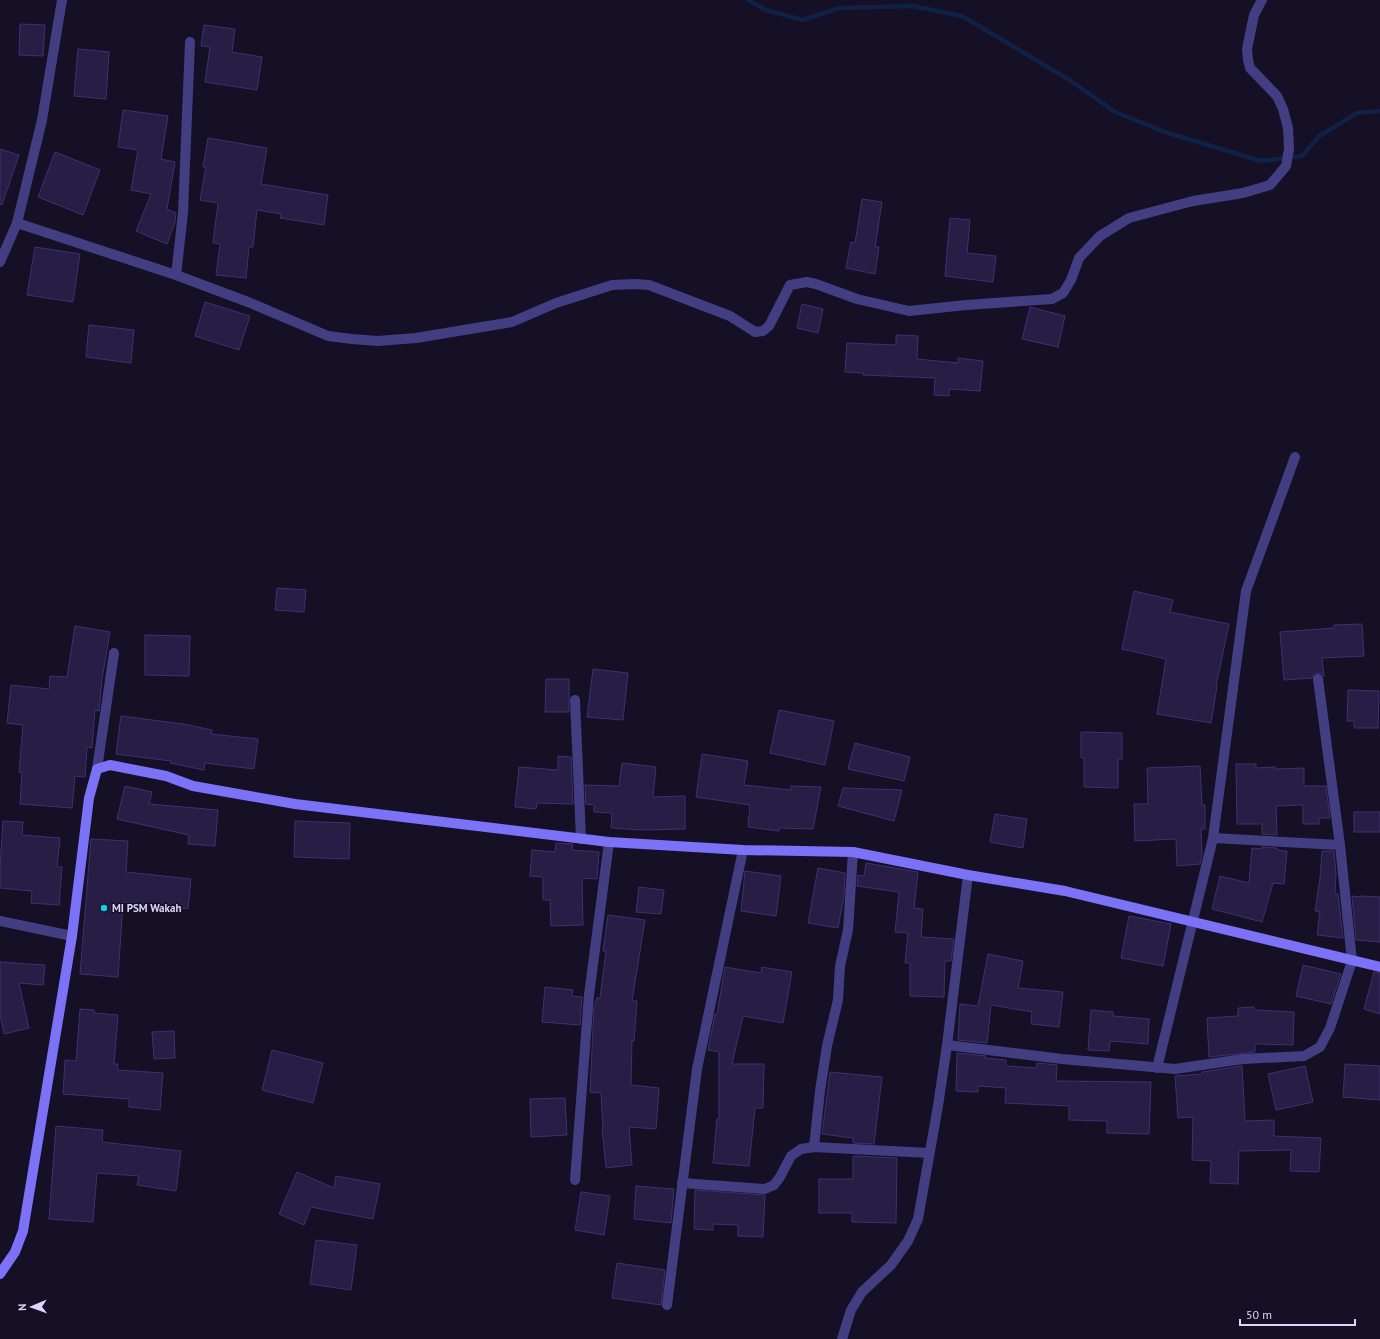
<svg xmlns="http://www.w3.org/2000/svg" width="1380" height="1339" font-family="'PT Sans',sans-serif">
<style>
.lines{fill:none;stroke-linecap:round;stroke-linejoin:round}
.stream{stroke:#0f2146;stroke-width:4.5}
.building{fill:#271d45;stroke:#3f3070}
.street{stroke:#433e82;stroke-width:10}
.secondary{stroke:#7b72f8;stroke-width:10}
.poi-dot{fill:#0cd3f3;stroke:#151025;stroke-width:1.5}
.labels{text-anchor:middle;stroke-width:3;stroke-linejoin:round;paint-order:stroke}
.poi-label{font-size:11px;font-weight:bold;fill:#dcd6fd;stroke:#151025;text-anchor:start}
</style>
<rect width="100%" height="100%" fill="#151025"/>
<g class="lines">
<path class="stream" d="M748,0L766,10L803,20L839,8L913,6L962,16L1071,81L1115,112L1165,132L1261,161L1302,156L1319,136L1357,113L1380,111"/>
</g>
<g class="building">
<path d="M20,24L45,25L43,56L19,55Z"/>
<path d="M204,25L235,29L232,52L262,57L257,90L205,82L210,47L201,46Z"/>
<path d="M78,49L109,52L106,99L74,96Z"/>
<path d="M123,110L168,116L161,159L175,162L167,209L176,213L175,222L167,244L136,231L151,194L131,190L138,150L118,147Z"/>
<path d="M208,138L267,148L261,184L328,195L324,225L280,218L281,214L257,210L253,247H249L246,278L216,275L220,244L213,243L218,203L200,200L206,167H203Z"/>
<path d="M0,149L19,155L2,205L0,204Z"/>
<path d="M55,152L100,170L83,215L38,197Z"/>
<path d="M862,199L882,202L875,247H879L875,274L846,268L851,242L855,243Z"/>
<path d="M950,218L970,220L967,253L996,256L993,282L945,276Z"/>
<path d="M35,247L80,254L73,302L27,295Z"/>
<path d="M205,302L250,316L239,350L195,336Z"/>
<path d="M802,304L823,309L818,333L797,328Z"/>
<path d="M1030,307L1065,316L1058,347L1022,339Z"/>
<path d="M89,325L134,330L131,363L86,357Z"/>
<path d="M896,335L918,336L917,359L958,363V358L983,361L980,391L949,389V396L934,395L935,378L863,375L864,373L845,372L847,343L896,345Z"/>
<path d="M277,588L306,590L304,612L275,610Z"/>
<path d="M1134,591L1173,600L1170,612L1229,624L1216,686H1217L1211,723L1157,714L1166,659L1122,649Z"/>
<path d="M1362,624L1364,656L1322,658L1324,677L1321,673H1318L1314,674L1312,678L1284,680L1280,632L1334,628V625Z"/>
<path d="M75,626L110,632L102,679L99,711L95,710L92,748L87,747L85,777L75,776L72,808L20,804L22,772H19L23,725L7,723L11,685L49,689L50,676L67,677Z"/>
<path d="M145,635L190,636L189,676L145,675Z"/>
<path d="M593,669L628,673L623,720L587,717Z"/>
<path d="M546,679H569V712H545Z"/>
<path d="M1348,690L1379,691L1378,728H1354V721H1347Z"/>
<path d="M779,710L834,721L825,765L770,753Z"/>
<path d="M121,716L183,724L212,730L211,734L258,739L254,769L205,763L204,770L170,763L171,761L116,754Z"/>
<path d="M1081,732L1122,733V759H1118V788L1084,787V758H1081Z"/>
<path d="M855,743L910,757L904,781L848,769Z"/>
<path d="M702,754L748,761L744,785L791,790V786L821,787L813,829L779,828V831L748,827L750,805L696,797Z"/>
<path d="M558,756L571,757L573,804L537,803L536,809L515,807L519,767L558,770Z"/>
<path d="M622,763L656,767L653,797L685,796V829L643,830L611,828L612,813L594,812V805L586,804L585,785L619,786Z"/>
<path d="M1236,764H1256V768L1275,767V769L1304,768V786H1326L1330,818H1319V824H1303V805L1276,806L1277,835L1262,834V824H1237Z"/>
<path d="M1200,766L1202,805H1205V829H1201L1202,855L1200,864L1177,866L1176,839L1135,841L1134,804H1148L1147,768Z"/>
<path d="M125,786L152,792L149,804L218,810L215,846L188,844L189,835L117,819Z"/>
<path d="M843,788L902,790L894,821L838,806Z"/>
<rect x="1354" y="812" width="26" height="20"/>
<path d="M995,814L1027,819L1023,848L990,842Z"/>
<path d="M3,821L23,822L22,835L60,838L57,867H62L59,905L31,903L32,891L0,888V867Z"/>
<path d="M295,821L350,823L349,859L294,857Z"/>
<path d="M91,839L128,841L126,872L191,879L188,909L123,902L118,977L80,974Z"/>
<path d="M556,843L573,844L572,850L599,852L597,879L582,878L583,925L551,926L550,900H543V877L530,876L532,850L555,852Z"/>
<path d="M1262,847L1277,848V850L1287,851L1284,884L1273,883L1262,922L1212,909L1220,876L1249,883L1252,848L1262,849Z"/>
<path d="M1322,851H1334L1336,874L1335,893L1338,894L1343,938L1317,935L1320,912L1315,911L1320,878Z"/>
<path d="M866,863L918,872L914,908L923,909L921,937L954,939L951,961H945L944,997L910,996V963H905L908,933L895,932L899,892L857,886L858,875L864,876Z"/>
<path d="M818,868L845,873L844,896L838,928L808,923Z"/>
<path d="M745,871L781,876L776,916L741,911Z"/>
<path d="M639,887L664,890L661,914L636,912Z"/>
<path d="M1352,896L1360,897V896L1380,897V942L1356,940Z"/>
<path d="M608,915L645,920L632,1001H637L634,1041L632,1040L631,1085L659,1088L656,1129L629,1127L632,1165L606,1168L602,1129H603L601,1093L590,1092L594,1008L597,998H600L606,951H603Z"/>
<path d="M1129,916L1171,924L1163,966L1121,958Z"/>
<path d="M988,954L1023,961L1018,988L1063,992L1059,1027L1031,1024L1032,1012L991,1005L987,1043L958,1040L960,1004L978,1006Z"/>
<path d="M0,962L45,965L43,985L19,983L29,1028L4,1034L0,1014Z"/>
<path d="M1303,965L1341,974L1331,1004L1296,996Z"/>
<path d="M725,967L761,973L762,967L792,972L783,1023L743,1016L732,1064H764L763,1108H755L749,1166L713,1163L717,1119H719V1052L708,1050L715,1014H717Z"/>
<path d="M1374,972L1380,973V1014L1364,1009Z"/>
<path d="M545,987L573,990L572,996L582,997L580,1025L542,1022Z"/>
<path d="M1254,1007V1010L1294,1012L1293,1045L1255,1044V1052L1209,1057L1207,1018L1238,1016V1008Z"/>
<path d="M80,1009L94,1010V1013L118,1015L114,1064H118L117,1070L163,1073L160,1110L129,1107V1099L63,1094L65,1060L76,1061Z"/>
<path d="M1091,1010L1113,1012V1016L1149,1019L1148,1044L1110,1041L1109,1051L1088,1050Z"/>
<path d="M174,1031L175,1058L154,1059L152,1032Z"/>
<path d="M272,1050L323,1063L313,1103L262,1090Z"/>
<path d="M957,1053L986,1056L985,1058L1006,1060V1066L1036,1068L1037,1063L1057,1065L1056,1081L1151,1082L1149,1134L1107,1133V1121L1069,1120V1106L1005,1103L1006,1088L978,1086V1092L956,1091Z"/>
<path d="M1345,1064L1380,1066V1100L1343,1097Z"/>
<path d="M1242,1066L1245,1121L1274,1120V1136L1321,1138L1319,1172L1290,1171L1291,1150L1239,1151L1238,1184L1210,1183L1211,1161L1192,1160L1193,1117L1178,1118L1175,1076L1202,1074V1072Z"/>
<path d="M1305,1066L1313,1102L1276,1110L1268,1074Z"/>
<path d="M830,1072L882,1077L874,1144L853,1143V1138L822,1134Z"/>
<path d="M565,1098L567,1135L531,1137L530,1099Z"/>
<path d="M56,1126L103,1130L102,1142L181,1151L176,1191L137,1185L139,1176L97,1173L93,1222L49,1219Z"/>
<path d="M853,1156L897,1158L896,1223L852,1222V1213H819V1179H853Z"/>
<path d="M297,1172L334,1188L336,1176L380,1184L373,1219L311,1207L304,1225L279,1214Z"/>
<path d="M636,1186L674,1189L671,1223L634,1219Z"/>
<path d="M695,1190L765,1195L763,1237L738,1236V1225L713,1224V1230L694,1229Z"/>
<path d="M581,1192L610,1196L604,1235L575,1230Z"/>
<path d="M316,1240L357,1245L351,1290L310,1284Z"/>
<path d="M617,1263L665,1270L661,1305L612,1298Z"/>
</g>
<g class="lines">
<g class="street">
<path d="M17,223L176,275L248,302L328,336L352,339L378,341L416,338L512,322L556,303L612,285L635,284L649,285L730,316L755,332L763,331L769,326L790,285L807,282L816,284L857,299L909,311L966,305L1052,299L1063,293L1071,280L1079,258L1100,236L1129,218L1193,201L1243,193L1270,185L1286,166L1289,149L1288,128L1283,109L1277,96L1250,68L1248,60L1247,49L1254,15L1262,0"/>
<path d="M0,262L17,223L42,120L62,0"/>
<path d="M176,275L183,213L190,42"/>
<path d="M575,700L581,839"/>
<path d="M97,769L114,653"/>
<path d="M1213,838L1340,845"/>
<path d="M0,921L72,936"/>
<path d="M947,1045L1062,1059L1175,1069L1243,1059L1304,1056L1320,1047L1330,1028L1352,961L1340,845L1318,679"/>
<path d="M1157,1068L1213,838L1246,591L1295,457"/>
<path d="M814,1147L820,1091L827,1046L838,1000L840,966L848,930L853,852"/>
<path d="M575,1180L589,995L609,842"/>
<path d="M682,1183L765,1189L774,1185L780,1177L791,1156L801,1149L814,1147L929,1153"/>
<path d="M667,1305L697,1069L743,850"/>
<path d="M842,1339L851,1310L862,1292L891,1265L908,1241L918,1219L938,1106L947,1045L968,875"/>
</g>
<path class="secondary" d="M0,1274L15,1252L23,1231L72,936L89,798L97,769L110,765L166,776L193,786L295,804L609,842L743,850L853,852L968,875L1065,891L1380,967"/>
</g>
<circle class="poi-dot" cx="104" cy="908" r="4"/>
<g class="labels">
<g class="poi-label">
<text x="112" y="912">MI PSM Wakah</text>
</g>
</g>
<g transform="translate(32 1307) rotate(268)" stroke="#151025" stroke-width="3" paint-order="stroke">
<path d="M0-3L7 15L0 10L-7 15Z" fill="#dcd6fd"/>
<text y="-6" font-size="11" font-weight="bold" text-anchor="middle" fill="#dcd6fd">N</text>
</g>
<path d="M1240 1319v6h115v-6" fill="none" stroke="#dcd6fd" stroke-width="2"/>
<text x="1246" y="1319" font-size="12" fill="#dcd6fd" stroke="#151025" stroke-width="3" paint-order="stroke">50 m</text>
</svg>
